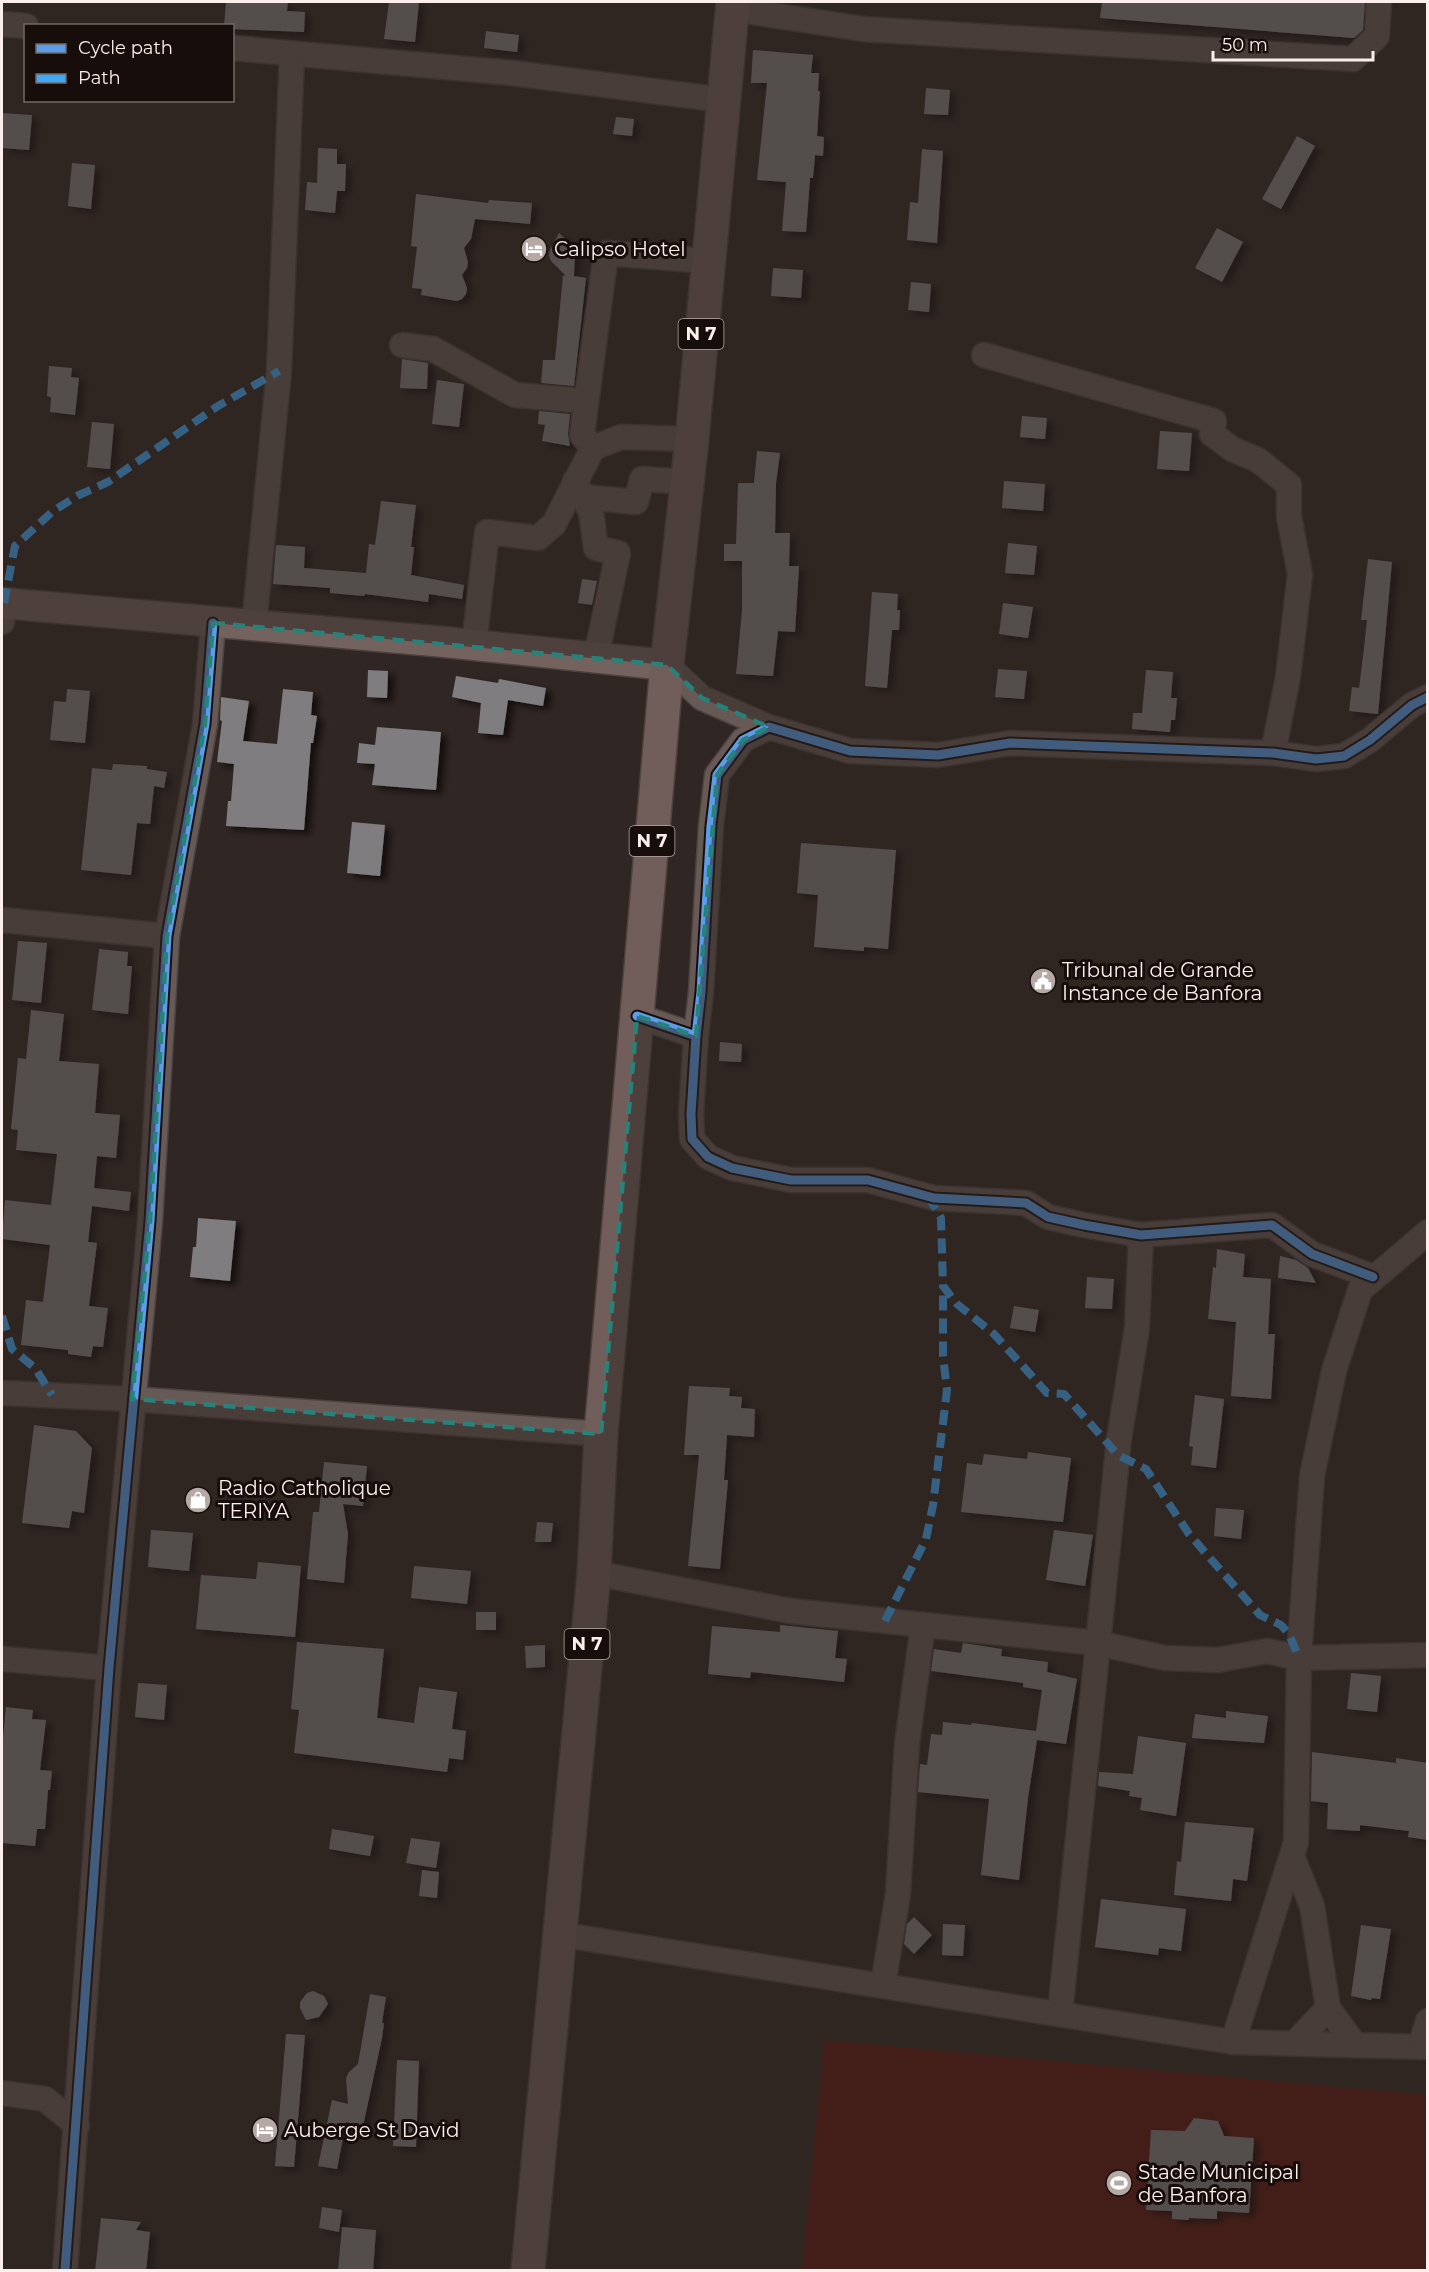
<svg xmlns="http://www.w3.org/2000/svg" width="1429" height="2272" font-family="Montserrat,sans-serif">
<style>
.green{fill:#5b150d}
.building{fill:#7f7d7f;filter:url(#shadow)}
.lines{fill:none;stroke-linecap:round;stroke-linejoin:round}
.minor-casing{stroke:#4c4340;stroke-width:27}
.major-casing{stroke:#4c4340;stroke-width:33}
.highway-casing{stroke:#4c4340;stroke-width:36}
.minor{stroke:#675956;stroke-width:24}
.major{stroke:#74625e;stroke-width:30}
.highway{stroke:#715e5a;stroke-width:33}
.quiet{stroke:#3fa9f5;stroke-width:8;stroke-dasharray:15 8;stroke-linecap:butt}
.cycleway-casing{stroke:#170e0c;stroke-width:13}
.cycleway{stroke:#5a9eea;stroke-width:9}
.marked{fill:none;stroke:#27827a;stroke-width:4.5;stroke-dasharray:12 8;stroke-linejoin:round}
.labels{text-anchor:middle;stroke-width:6;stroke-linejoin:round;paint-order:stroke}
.shield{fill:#170e0c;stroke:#b7aba8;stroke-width:1.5}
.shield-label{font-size:18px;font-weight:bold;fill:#fceeeb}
.poi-label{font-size:20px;fill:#fceeeb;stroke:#170e0c;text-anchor:start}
</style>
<defs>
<filter id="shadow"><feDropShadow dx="6" dy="4" stdDeviation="3" flood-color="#0009"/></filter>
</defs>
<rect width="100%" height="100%" fill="#302623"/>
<path class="green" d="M824,2040L1427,2095V2270H802Z"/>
<g class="building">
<path d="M226,2H288L287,11L305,12L304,32L232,29V26H224Z"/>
<path d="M389,2H419L415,42L384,39Z"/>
<path d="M1102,2H1365L1363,30L1354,38L1100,18Z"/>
<path d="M486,31L519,35L517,52L484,48Z"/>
<path d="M753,50L813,55L811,73H819L818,91H820L817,136L824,137L823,156L815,155L813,178H810L806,232L782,231L786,182L757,180L767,83H751Z"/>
<path d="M926,88L950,90L948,115L924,114Z"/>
<path d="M2,113L32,115L29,150L2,148Z"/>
<path d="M616,117L634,119L632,136L613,134Z"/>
<path d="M1297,136L1315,146L1281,209L1262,199Z"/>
<path d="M318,148L337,149V164H346L345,191H337L335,213L305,210L307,182L317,183Z"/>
<path d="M922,149L943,151L937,243L907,240L910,202L918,203Z"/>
<path d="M72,163L95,165L91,209L68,206Z"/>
<path d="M416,194L488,203L489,200L532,203L530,224L475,219L471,239L464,248L468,262L467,268L462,275L467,288L466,294L462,299L457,301L421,295L422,289L412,288L417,247L411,246Z"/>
<path d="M1217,228L1243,242L1222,282L1195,268Z"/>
<path d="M559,233L573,246L575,252L574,276L586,278L574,386L541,383L543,360H555L563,275L566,276L551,261L549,256L550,250Z"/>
<path d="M773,268L803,270L801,298L771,296Z"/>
<path d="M911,282L931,284L929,312L908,310Z"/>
<path d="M402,359L428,363L427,389L400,388Z"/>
<path d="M49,366L72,368L71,377L79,378L75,415L50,412L51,397L47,396Z"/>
<path d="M437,380L464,384L459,427L432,424Z"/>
<path d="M539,411L570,414L568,434L570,446L542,441L545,425L538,424Z"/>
<path d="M1022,416L1047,418L1045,439L1020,437Z"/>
<path d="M92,422L114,424L110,469L87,467Z"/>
<path d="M1160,431L1192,433L1189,471L1157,469Z"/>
<path d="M757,451L780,453L776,483L775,533H790L789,566H799L795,632L778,631L773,676L736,674L742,611V561H724V544H736L738,483H754Z"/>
<path d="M1004,481L1045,484L1043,511L1002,508Z"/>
<path d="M381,501L416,505L411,547H414L411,575L464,585L462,599L429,594L428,602L365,594L364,596L330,593V588L273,584L276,545L305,547L304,568L366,573L369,544L375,545Z"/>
<path d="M1008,543L1037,546L1034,575L1005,573Z"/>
<path d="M1368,559L1392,562L1378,714L1349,711L1352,687L1359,688L1364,648L1367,620H1361Z"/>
<path d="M582,579L597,581L592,605L578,603Z"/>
<path d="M872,592L898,594L897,610H900L899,630H892L887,688L865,686Z"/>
<path d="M1003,603L1033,607L1028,638L999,634Z"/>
<path d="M998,669L1027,671L1024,699L995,697Z"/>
<path d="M368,670L388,671L387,698L367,697Z"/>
<path d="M1146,670L1173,672L1171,698H1177L1175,720H1171L1170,732L1132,729L1133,713H1142Z"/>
<path d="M456,676L498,683L499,679L546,688L543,706L508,700L503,735L478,733L481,703L452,697Z"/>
<path d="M67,689L90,691L85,743L50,740L54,701L66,702Z"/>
<path d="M283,689L313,692L311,715L317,716L313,743H311L304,830L226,826L228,801H231L234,764L217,762L222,721L220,720L221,697L249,701L243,741L277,744Z"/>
<path d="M377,727L441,732L436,790L372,785L375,764L357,763L359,743L375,745Z"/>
<path d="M113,764L147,766V769L167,772L164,788L154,786L150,824L137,823L131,875L81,870L92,768L112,770Z"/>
<path d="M352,822L385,825L380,876L347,873Z"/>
<path d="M801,843L896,850L888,949L864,947V951L814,947L818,895L797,893Z"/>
<path d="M18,941L47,943L41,1003L12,1000Z"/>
<path d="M99,949L128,952L127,966H132L128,1014L92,1010Z"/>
<path d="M31,1010L64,1014L59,1061L99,1064L95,1113L120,1115L116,1158L97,1156L94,1188L131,1192L129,1211L92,1206L88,1242L97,1243L89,1306L108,1308L103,1347L93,1346L91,1357L68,1354V1350L21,1345L26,1300L43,1302L50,1245L2,1239L5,1200L51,1205L57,1154L16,1150L18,1130L11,1129L18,1058L26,1059Z"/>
<path d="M720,1042L742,1044L741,1062L719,1061Z"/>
<path d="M198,1218L236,1221L230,1281L190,1277L193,1247H196Z"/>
<path d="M1217,1249L1245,1254L1243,1277L1271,1279L1268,1334H1275L1271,1399L1231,1396L1236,1322L1208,1319L1213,1267L1216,1268Z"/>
<path d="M1280,1256L1296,1260L1308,1268L1316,1283L1278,1278Z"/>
<path d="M1087,1277L1114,1279L1112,1309L1085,1308Z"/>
<path d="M1014,1306L1039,1310L1035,1332L1010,1328Z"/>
<path d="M689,1386L730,1388L729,1396L742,1397L741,1408L755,1409L754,1437L727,1435L724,1480H728L720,1569L688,1566L699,1455H684Z"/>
<path d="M1195,1395L1224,1399L1216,1468L1191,1465L1193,1447L1189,1446Z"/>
<path d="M34,1425L76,1431L92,1448L84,1513L72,1511L69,1528L22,1523Z"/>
<path d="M1028,1452L1071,1458L1063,1522L961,1512L967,1463L982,1465L984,1454L1027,1459Z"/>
<path d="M324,1462L367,1466L363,1506L343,1504L348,1534L344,1583L307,1579L313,1512H319Z"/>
<path d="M1216,1508L1244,1510L1241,1539L1214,1536Z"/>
<path d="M537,1522L553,1523L551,1542H535Z"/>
<path d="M151,1530L193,1533L189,1571L148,1567Z"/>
<path d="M1054,1530L1093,1535L1085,1586L1046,1580Z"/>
<path d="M258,1562L301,1566L295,1637L196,1629L201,1575L256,1579Z"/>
<path d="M414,1566L471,1571L467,1604L411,1598Z"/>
<rect x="476" y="1612" width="20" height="18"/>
<path d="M780,1625L838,1631L835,1658L847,1659L844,1682L751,1672L750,1678L708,1674L712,1626L780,1632Z"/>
<path d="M297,1642L384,1649L377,1718L414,1723L419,1687L457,1692L452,1729L466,1731L463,1760L449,1758L447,1772L294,1753L299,1710L291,1709Z"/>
<path d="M963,1643L1002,1649L1001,1656L1048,1662L1047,1672L1077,1679L1066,1744L1037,1740L1028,1798L1019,1880L981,1875L989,1799L918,1792L920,1764L927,1765L931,1734L942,1735L943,1722L971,1725L972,1723L1036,1731L1042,1690L1023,1687V1683L931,1671L934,1649L961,1653Z"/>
<path d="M545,1645V1667L526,1668L525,1646Z"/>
<path d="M1351,1673L1381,1676L1377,1712L1347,1709Z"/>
<path d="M138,1683L167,1685L164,1720L135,1717Z"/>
<path d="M6,1707L33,1710L32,1719L46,1720L40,1770L52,1771L50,1790H48L45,1829H37L35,1846L2,1843V1747Z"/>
<path d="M1226,1711L1268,1716L1264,1743L1192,1738L1195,1714L1226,1718Z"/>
<path d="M1138,1736L1186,1743L1176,1816L1140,1810L1142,1798L1129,1796L1130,1791L1098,1786L1099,1772L1133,1774Z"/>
<path d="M1312,1752L1396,1763V1758L1428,1763V1840L1408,1837L1409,1831L1360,1825V1831L1327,1829L1328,1803L1311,1801Z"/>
<path d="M1185,1822L1254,1828L1247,1881L1233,1879L1231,1901L1174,1895L1177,1861L1181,1862Z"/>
<path d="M332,1829L374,1836L370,1856L329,1849Z"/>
<path d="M411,1838L440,1842L436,1868L406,1863Z"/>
<path d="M422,1870L439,1872L437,1898L419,1896Z"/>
<path d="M1101,1899L1186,1909L1181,1951L1159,1948L1158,1955L1095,1947Z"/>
<path d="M914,1917L932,1935L914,1954L904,1944L907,1924Z"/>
<path d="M943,1924L965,1925L963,1956L942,1955Z"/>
<path d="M1361,1925L1391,1929L1380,1999L1372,1998L1371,2000L1351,1996Z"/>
<path d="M313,1991L324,1996L328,2004L319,2017L306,2020L300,2008V2002L307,1993Z"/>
<path d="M370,1994L386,1997L382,2023H384L382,2038L363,2126L346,2122L337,2169L318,2166L332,2100L348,2104L346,2078L349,2072L358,2064Z"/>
<path d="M286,2034L305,2035L294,2167L275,2166Z"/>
<path d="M397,2060L419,2061L416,2147L393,2146Z"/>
<path d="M1194,2118L1218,2121L1224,2136L1254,2138L1249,2213L1217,2211V2219L1189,2218V2220L1172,2219V2211L1146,2210L1151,2130L1185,2131Z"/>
<path d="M322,2207L342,2210L339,2232L319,2228Z"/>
<path d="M101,2218L141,2222L136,2230L150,2232L146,2271H95Z"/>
<path d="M342,2227L376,2230L373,2271H338Z"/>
</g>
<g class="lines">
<defs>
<g id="minor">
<path d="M732,9L863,29L1353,59L1377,36L1379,2"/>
<path d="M2,24L26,26"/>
<path d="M232,48L512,73L723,100"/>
<path d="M402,345L433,349L515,395L586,401"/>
<path d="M984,355L1214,421L1212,434L1232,449L1258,460L1289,485V517L1300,574L1288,677L1273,753"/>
<path d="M593,448L582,435L606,253L707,261"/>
<path d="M575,481L591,512L596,548L618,553L596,657"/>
<path d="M584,497L636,502L642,479L687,482"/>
<path d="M2,622L4,603"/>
<path d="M254,625L279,371L292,55"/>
<path d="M474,645L487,532L538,538L554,524L593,448L621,437L692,439"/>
<path d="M667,665L702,698L769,727"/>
<path d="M2,920L167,936"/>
<path d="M637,1016L696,1036L691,1114L692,1139L708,1157L732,1168L791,1180H868L934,1198L1026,1203L1048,1217L1084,1225L1141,1235L1272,1225L1312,1254L1373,1277"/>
<path d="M696,1036L701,992L711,826L717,775L743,740L769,727L850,751L938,755L1010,743L1273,753L1316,759L1344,756L1370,740L1412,705L1428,697"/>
<path d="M2,1393L132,1399L601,1434"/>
<path d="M594,1573L791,1611L1097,1643L1165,1658L1218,1660L1267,1651L1299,1658L1428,1655"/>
<path d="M2,1659L109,1668"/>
<path d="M1292,1856L1312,1906L1328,2008L1355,2045"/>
<path d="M558,1934L1233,2042L1428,2047"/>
<path d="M883,1985L898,1894L907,1744L923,1625"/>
<path d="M1060,2013L1119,1439L1137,1328L1141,1235"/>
<path d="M1233,2042L1296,1842L1299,1658L1312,1476L1334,1371L1360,1290L1428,1232"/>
<path d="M1295,2043L1328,2008"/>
<path d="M1420,2047L1428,2021"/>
<path d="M2,2093L45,2099L77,2125"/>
<path d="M65,2270L109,1668L150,1221L167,936L205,724L213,623"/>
</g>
<path id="major" d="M2,603L445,642L667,665"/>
<path id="highway" d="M528,2270L594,1573L601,1434L667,665L692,439L733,2"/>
</defs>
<use href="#minor" class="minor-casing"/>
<use href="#major" class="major-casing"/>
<use href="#highway" class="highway-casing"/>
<use href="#minor" class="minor"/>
<use href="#major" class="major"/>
<use href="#highway" class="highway"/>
<g class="quiet">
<path d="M4,603L15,546L53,511L79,495L108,482L218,406L279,371"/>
<path d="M928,1196L941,1218L943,1286L957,1304L994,1334L1047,1393L1064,1394L1118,1455L1146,1469L1189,1534L1260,1615L1281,1625L1289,1634L1299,1658"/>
<path d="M2,1316L12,1349L35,1368L52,1395"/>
<path d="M885,1621L926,1539L933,1505L947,1390L943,1356V1286"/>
</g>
<defs>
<g id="cycleway">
<path d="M637,1016L696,1036L691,1114L692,1139L708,1157L732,1168L791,1180H868L934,1198L1026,1203L1048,1217L1084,1225L1141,1235L1272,1225L1312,1254L1373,1277"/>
<path d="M696,1036L701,992L711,826L717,775L743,740L769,727L850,751L938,755L1010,743L1273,753L1316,759L1344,756L1370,740L1412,705L1428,697"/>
<path d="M65,2270L109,1668L150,1221L167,936L205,724L213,623"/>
</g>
</defs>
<use href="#cycleway" class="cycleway-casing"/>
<use href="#cycleway" class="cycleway"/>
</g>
<path d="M0 0H1429V2272H0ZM213,623L667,665L702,698L769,727L743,740L717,775L696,1036L637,1016L601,1434L132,1399L150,1221L167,936L205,724Z" fill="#302623" fill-opacity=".55" fill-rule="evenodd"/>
<path class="marked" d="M213,623L667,665L702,698L769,727L743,740L717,775L696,1036L637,1016L601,1434L132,1399L150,1221L167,936L205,724Z"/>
<defs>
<symbol id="hotel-disc" viewBox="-11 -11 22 22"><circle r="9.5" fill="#b5a8a5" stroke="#170e0c"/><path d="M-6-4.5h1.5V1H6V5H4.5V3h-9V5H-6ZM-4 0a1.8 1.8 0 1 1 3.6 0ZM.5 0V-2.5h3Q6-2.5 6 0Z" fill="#fff"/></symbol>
<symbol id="civic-disc" viewBox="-11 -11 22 22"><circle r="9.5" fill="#b5a8a5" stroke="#170e0c"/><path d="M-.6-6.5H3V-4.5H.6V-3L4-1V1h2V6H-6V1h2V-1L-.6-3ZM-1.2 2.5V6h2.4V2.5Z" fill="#fff"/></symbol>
<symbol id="shop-disc" viewBox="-11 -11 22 22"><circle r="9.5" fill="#b5a8a5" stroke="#170e0c"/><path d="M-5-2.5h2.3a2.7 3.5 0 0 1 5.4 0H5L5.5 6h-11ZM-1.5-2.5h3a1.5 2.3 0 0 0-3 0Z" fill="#fff"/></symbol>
<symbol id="stadium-disc" viewBox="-11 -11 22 22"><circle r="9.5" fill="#b5a8a5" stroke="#170e0c"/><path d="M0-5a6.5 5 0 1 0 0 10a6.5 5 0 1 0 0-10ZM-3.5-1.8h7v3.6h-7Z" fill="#fff"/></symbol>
</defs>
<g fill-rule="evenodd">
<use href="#hotel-disc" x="519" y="234" width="30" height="30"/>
<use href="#civic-disc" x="1028" y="966" width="30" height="30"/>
<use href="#shop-disc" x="183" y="1485" width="30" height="30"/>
<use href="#hotel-disc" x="250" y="2115" width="30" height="30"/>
<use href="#stadium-disc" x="1104" y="2168" width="30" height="30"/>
</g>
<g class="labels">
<g class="shield">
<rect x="678.5" y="319" width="45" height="30" rx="4.5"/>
<rect x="629.5" y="826" width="45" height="30" rx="4.5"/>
<rect x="564.5" y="1629" width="45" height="30" rx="4.5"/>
</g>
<g class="shield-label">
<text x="701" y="340">N 7</text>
<text x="652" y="847">N 7</text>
<text x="587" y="1650">N 7</text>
</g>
<g class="poi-label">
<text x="554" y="256">Calipso Hotel</text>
<text x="1062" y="977">Tribunal de Grande<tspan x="1062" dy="23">Instance de Banfora</tspan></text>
<text x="218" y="1495">Radio Catholique<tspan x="218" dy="23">TERIYA</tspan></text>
<text x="284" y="2137">Auberge St David</text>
<text x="1138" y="2179">Stade Municipal<tspan x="1138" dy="23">de Banfora</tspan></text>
</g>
</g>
<rect width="1429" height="2272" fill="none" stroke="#fceeeb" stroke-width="6"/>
<rect x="24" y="24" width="210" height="78" fill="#170e0c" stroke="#736865" stroke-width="1.5"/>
<rect x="36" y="44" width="30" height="9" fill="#5a9eea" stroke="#736865" stroke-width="1.5"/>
<text x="78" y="54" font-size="18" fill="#fceeeb">Cycle path</text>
<rect x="36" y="74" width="30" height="9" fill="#3fa9f5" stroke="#736865" stroke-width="1.5"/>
<text x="78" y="84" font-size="18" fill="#fceeeb">Path</text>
<path d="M1213 51v9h160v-9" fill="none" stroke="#fceeeb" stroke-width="3"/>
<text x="1222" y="51" font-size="18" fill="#fceeeb" stroke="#170e0c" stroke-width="4.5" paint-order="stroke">50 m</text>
</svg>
